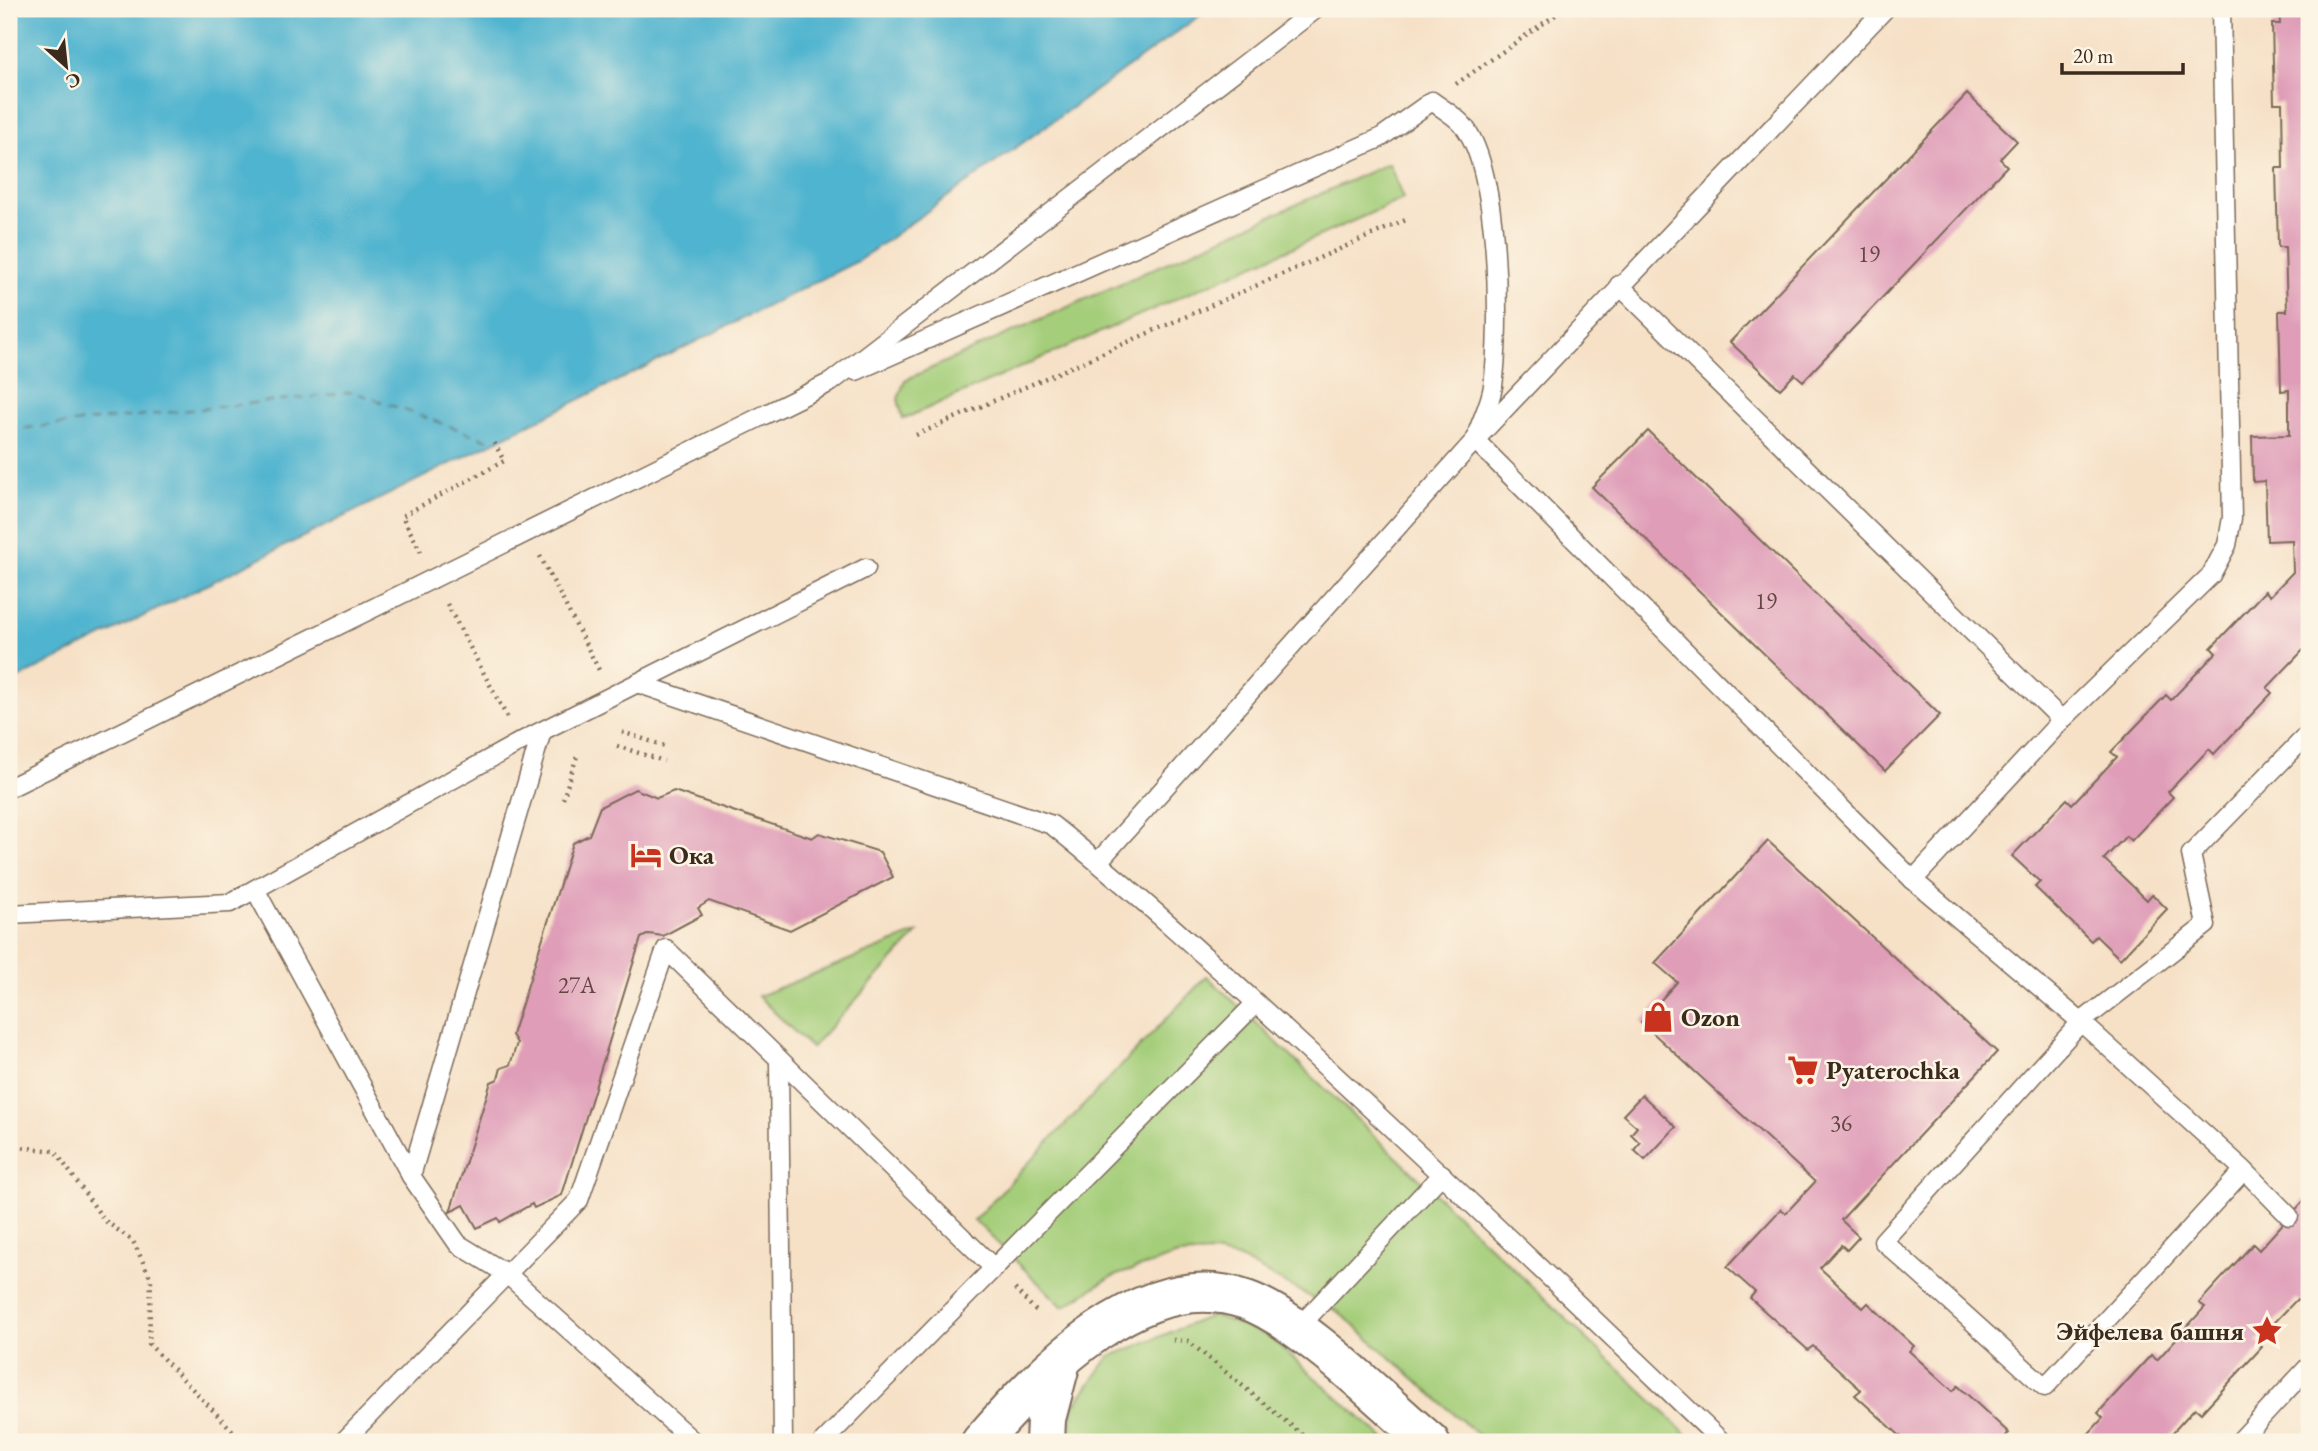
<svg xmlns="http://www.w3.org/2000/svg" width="2318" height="1451" font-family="'EB Garamond',serif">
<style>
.green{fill:#a5ce7a;stroke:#707c4c;stroke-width:2}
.water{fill:#50b4cf;stroke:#466f76;stroke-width:2}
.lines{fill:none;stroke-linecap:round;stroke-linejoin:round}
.ferry{stroke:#425a5c;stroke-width:2;stroke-dasharray:9 7;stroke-linecap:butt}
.building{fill:#df9db8}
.service-casing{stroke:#7c6a59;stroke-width:21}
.tertiary-casing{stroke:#7c6a59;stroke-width:42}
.path{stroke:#7c6a59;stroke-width:4.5;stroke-dasharray:2 5;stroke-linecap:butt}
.service{stroke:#fff;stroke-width:18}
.tertiary{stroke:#fff;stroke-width:38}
.labels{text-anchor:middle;stroke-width:5;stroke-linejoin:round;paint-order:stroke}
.number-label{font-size:23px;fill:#644744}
.poi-label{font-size:26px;font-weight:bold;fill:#3b2a1e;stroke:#fcf5e5;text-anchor:start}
</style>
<rect width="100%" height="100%" fill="#fcf5e5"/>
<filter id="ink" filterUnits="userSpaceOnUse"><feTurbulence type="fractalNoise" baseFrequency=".0143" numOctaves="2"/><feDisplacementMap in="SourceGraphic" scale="14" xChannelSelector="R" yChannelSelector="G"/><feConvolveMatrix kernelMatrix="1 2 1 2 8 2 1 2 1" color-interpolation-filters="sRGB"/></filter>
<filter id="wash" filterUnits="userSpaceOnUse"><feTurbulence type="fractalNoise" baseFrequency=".00686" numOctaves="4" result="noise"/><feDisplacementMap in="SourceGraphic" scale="28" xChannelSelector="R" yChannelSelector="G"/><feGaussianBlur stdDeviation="1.57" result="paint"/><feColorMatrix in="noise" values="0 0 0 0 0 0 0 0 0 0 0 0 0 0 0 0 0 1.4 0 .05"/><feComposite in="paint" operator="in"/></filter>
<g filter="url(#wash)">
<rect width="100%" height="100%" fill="#f6e1c7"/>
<g class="green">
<path d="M1389,163L1403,199L903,419L898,399L905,380Z"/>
<path d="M919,932L811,1048L758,996Z"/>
<path d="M1207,976L1695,1442H1486L1339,1312L1238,1258L1213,1253L1178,1255L1111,1277L1063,1307L974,1220Z"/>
<path d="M1213,1315L1268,1336L1388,1442H1070L1073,1407L1109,1357Z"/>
</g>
<path class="water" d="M9,9H1209L858,261L9,683Z"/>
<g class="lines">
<path class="ferry" d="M9,430L354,392L494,442"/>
</g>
<g id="blocks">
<g class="building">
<path d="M2279,9H2309V644L2267,688L2272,693L2214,754L2209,749L2168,792L2173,797L2131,841L2126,836L2104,859L2147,900L2152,894L2167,909L2120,959L2096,936L2091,941L2035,887L2040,882L2012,856L2067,799L2072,804L2117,757L2111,752L2166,695L2171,700L2216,653L2211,648L2265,591L2270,596L2293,572L2292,540L2267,541L2265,481L2253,482L2252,436L2289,435V390L2281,391L2279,311H2287L2285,247H2278L2276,168H2283L2282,103H2274L2272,24H2280Z"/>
<path d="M1967,94L2017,141L2000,159L2007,166L1803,381L1795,374L1780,389L1730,342Z"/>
<path d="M1648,431L1940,715L1885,771L1592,487Z"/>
<path d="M635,789L657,798L674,791L812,838L819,833L880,852L893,877L790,930L709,901L698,908L702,915L663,936L649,934L641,938L562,1195L534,1208L532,1204L500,1222L498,1218L477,1228L464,1205L450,1212L491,1082L498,1079L501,1068L510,1065L517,1043L512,1035L573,843L589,835L600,807Z"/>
<path d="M1768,841L1997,1052L1841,1220L1859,1237L1847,1250L1841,1245L1820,1268L1863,1308L1868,1303L1914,1346L1909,1351L1953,1391L1958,1386L2009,1433L2004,1438L2009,1442H1907L1855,1395L1861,1390L1813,1346L1808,1350L1750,1298L1755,1292L1727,1267L1781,1209L1786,1213L1815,1182L1641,1022L1677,982L1655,963Z"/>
<path d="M1642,1095L1676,1127L1645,1160L1634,1150L1640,1143L1631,1134L1637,1127L1623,1115Z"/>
<path d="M2309,1195V1296L2302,1303L2297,1299L2256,1342L2262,1347L2201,1413L2195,1408L2164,1442H2070L2076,1436L2081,1442L2103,1418L2098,1413L2151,1355L2157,1360L2205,1307L2199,1303L2253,1244L2259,1250Z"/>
</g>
</g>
</g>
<g filter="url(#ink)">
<use href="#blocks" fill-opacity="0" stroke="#7c6a59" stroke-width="2"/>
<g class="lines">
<defs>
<g id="service">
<path d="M1619,285L2062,720"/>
<path d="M856,371L1380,138L1432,101C1441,108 1454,115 1462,124C1500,166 1501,330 1493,386C1491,401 1483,417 1478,431"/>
<path d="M1475,440L1913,880L2081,1022L2206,925L2191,854L2309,733"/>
<path d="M637,683L1052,825C1143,898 1229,978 1314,1056C1452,1183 1587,1313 1722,1442"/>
<path d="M9,788L831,382L1316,9"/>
<path d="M1098,862L1475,440L1885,9"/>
<path d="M1913,880L2062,720L2211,575L2227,545L2232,518L2221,9"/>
<path d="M256,891L411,1176L458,1244L507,1274L694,1442"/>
<path d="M9,914L230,903L520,742L866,568"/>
<path d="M779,1061L783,1442"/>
<path d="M2244,1170L2081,1022L1883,1241L2045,1387L2244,1170L2289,1216"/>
<path d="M411,1176L542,731"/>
<path d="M1297,1329L1442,1174"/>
<path d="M343,1442L579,1200L666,949L994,1268L1256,1003"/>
<path d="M823,1442L994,1268"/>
<path d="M2239,1442L2309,1366"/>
</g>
<g id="tertiary">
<path d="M981,1442C1041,1373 1144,1263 1246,1300C1302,1320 1382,1402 1430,1442"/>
<path d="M1045,1442L1046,1419L1061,1362"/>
</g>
</defs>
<use href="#service" class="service-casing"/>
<use href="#tertiary" class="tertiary-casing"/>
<g class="path">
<path d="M1456,84L1564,9"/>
<path d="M916,435L1408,219"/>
<path d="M421,552L402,516L504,461L494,442"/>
<path d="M540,556L599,670"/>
<path d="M447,604L507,717"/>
<path d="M622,732L668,747"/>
<path d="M617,746L664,761"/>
<path d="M563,799L578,753"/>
<path d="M9,1146L55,1151L104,1220L133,1241L151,1279L149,1344L232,1430L241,1442"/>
<path d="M1015,1289L1036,1311"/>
<path d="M1173,1340L1188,1341L1311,1442"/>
</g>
<use href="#service" class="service"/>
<use href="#tertiary" class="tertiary"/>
</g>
</g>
<defs>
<symbol id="hotel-bare" viewBox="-9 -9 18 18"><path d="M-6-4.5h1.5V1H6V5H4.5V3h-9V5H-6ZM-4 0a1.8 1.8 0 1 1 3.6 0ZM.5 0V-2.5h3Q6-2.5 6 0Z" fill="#c8321e" stroke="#fcf5e5" stroke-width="2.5" paint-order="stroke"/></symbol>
<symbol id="shop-bare" viewBox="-9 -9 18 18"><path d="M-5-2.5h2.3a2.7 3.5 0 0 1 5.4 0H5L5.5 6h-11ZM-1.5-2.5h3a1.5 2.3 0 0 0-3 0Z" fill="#c8321e" stroke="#fcf5e5" stroke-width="2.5" paint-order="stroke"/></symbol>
<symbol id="supermarket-bare" viewBox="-9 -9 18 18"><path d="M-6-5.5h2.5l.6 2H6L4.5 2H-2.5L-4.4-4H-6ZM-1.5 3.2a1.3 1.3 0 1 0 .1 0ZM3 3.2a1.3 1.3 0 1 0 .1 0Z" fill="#c8321e" stroke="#fcf5e5" stroke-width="2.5" paint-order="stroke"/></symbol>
<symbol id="sight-bare" viewBox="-9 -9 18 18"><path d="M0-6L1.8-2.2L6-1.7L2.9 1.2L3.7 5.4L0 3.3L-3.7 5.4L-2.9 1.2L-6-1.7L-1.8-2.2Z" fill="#c8321e" stroke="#fcf5e5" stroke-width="2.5" paint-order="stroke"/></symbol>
</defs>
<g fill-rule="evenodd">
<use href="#hotel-bare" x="624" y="833" width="44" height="44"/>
<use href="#shop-bare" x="1636" y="995" width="44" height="44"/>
<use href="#supermarket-bare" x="1781" y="1048" width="44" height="44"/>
<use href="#sight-bare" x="2245" y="1309" width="44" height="44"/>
</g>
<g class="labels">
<g class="number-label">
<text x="1869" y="262">19</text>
<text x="1766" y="609">19</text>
<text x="577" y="993">27А</text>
<text x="1841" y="1131">36</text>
</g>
<g class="poi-label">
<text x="669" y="864">Ока</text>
<text x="1681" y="1026">Ozon</text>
<text x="1826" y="1079">Pyaterochka</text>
<text x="2244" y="1340" text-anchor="end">Эйфелева башня</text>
</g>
</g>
<rect width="2318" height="1451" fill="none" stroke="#fcf5e5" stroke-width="35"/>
<g transform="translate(66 66) rotate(153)" stroke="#fcf5e5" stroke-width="5" paint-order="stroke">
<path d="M0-5L12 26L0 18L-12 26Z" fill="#3b2a1e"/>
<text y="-10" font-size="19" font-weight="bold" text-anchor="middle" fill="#3b2a1e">С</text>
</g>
<path d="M2062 63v10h121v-10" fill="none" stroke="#3b2a1e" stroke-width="3.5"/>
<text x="2073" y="63" font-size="21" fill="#3b2a1e" stroke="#fcf5e5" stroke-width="5" paint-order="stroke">20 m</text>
</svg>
